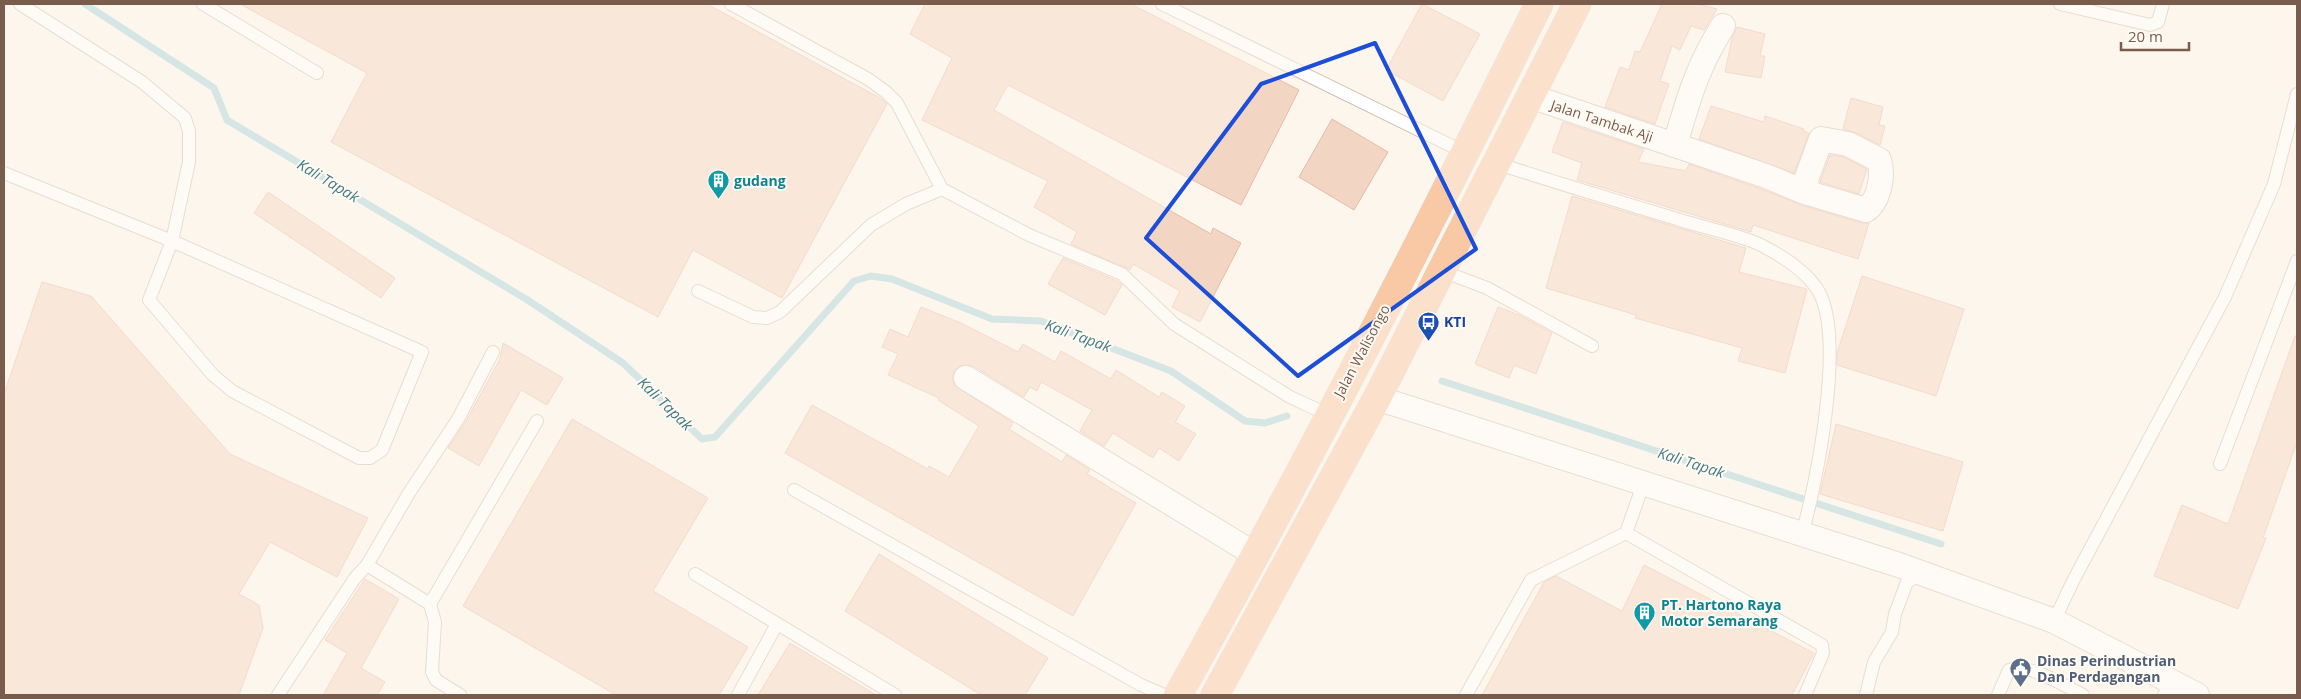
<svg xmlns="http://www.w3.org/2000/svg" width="2301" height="699" font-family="'Open Sans',sans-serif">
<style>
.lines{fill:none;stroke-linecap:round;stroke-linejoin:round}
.stream{stroke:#a5d3da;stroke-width:7}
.building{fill:#f3d5c3;stroke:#e6bba3}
.service-casing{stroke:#d1beb0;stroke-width:14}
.minor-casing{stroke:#d1beb0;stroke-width:26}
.trunk-casing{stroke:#dad1cd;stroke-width:29}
.service{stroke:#fff;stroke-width:12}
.minor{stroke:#fff;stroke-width:24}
.trunk{stroke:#f9c8a4;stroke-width:28}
.marked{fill:none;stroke:#1d4ed8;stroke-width:4;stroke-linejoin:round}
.labels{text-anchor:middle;stroke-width:4;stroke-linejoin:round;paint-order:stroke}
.street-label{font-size:14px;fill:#7a5c4d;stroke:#fffaf3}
.culture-label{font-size:14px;font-weight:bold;fill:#0d838f;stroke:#fffaf3;text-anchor:start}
.transit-label{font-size:14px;font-weight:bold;fill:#164399;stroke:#fffaf3;text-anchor:start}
.service-label{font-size:14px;font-weight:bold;fill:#4e5e75;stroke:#fffaf3;text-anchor:start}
.water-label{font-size:15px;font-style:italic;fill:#437c86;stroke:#fffaf3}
</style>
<rect width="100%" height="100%" fill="#fdf6ec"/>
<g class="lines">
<g class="stream">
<path d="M85,4L214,88L227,120L526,299L623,363L702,439L715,437L854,281L871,276L892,279L992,319L1041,321L1171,371L1245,421L1265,423L1287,416"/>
<path d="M1442,381L1941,544"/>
</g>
</g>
<g class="building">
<path d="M240,4H707L880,98L887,104L782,298L693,250L658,317L331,142L367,73Z"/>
<path d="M925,4H1131L1299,90L1241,205L1008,85L994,110L1211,234L1213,228L1241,243L1200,322L1172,307L1180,291L1133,264L1130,270L1071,244L1077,232L1034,207L1048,181L922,120L952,58L910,34Z"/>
<path d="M1422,4L1480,34L1443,101L1386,70Z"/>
<path d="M1662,4H1698L1717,9L1704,30L1691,26L1680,50L1672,46L1660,81L1669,84L1655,124L1605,107L1620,67L1629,70L1635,51L1640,52Z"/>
<path d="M1737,27L1765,34L1760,56H1765L1761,78L1725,72L1732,38Z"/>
<path d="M1851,98L1883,107L1879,125L1885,126L1880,145L1854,132L1843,129Z"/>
<path d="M1711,106L1764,122L1765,116L1804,129L1803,131L1809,133L1794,173L1699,139Z"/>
<path d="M1332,119L1388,152L1354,210L1299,177Z"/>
<path d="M1563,122L1644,149L1638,162L1686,171L1689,164L1761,189L1804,206L1862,223H1869L1858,259L1753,225L1751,232L1577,180L1582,163L1552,152Z"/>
<path d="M1830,155L1844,157L1867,169L1859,194L1820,182Z"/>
<path d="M268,192L395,278L381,298L254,213Z"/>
<path d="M1572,196L1746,248L1739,272L1807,289L1785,373L1738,361L1742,348L1635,318L1636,315L1546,288Z"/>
<path d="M1063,258L1117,281L1122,285L1105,315L1048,284Z"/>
<path d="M1862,276L1964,309L1936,396L1837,365V353Z"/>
<path d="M42,282L91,296L230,454L368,518L337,577L270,542L239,594L259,605L263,628L239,695H4V394Z"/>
<path d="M921,307L963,324L1018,352L1023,344L1055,362L1061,351L1111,379L1116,370L1159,397L1162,392L1185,406L1175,422L1196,434L1179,461L1159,448L1153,458L1113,433L1104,446L1080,431L1092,410L1041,382L1037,391L1030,387L1024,397L973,366H960L954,371L952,378L954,385L1013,423L1009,429L1062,462L1066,455L1090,470L1087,474L1136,503L1073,616L785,453L812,405L928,469L929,466L949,477L979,426L938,400L939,398L888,375L898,354L882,347L890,329L908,337Z"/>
<path d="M1498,307L1519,315L1552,333L1536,374L1514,365L1509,378L1475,364Z"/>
<path d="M2295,336H2297V442L2263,538H2266L2238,609L2154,576L2182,505L2228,524Z"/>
<path d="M503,343L563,378L547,405L521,390L479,466L448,448L465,423L500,359Z"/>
<path d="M572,419L708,498L653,591L748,647L719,695H616L463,606Z"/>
<path d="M1836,424L1963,462L1943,531L1820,494Z"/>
<path d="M879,554L1048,658L1025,695H981L845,611Z"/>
<path d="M1644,565L1814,653L1792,695H1482L1544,582L1556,576L1622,611Z"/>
<path d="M365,579L399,599L361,668L385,682L377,695H323L347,653L325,640Z"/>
<path d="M790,643L876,695H758Z"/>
</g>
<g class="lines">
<defs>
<g id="service">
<path d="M203,4L317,73"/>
<path d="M731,4L868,79L886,92L897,103L942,189L1029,235L1122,274L1174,324L1290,397L1329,415"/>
<path d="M1162,4L1466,153"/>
<path d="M2060,4L2150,25L2158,22L2163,4"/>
<path d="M1496,163C1557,183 1617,201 1677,219C1701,227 1740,235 1761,245C1782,256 1807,271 1819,292C1845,340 1817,482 1802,534"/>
<path d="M4,173L172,241L422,352L382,450L370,458H359L232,391L213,375L149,300L172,241L189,162V131L185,118L142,82L20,4"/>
<path d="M1442,271L1487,288L1592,346"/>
<path d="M698,291L753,317L767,318L780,312L871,225L906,204L942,189"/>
<path d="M2220,464L2297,261"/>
<path d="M794,490L1141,685L1164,695"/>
<path d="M1626,533L1822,645L1823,653L1805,695"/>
<path d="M367,565L409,493L458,419L493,352"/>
<path d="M695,574L895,695"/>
<path d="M430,604L537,421"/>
<path d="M2054,621L2073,581L2225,297L2274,184L2297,94"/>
<path d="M278,695L355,578L367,565L430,604L435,622L432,672L436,680L460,695"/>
<path d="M738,695L777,624"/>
<path d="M1466,695L1531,580L1626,533L1644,482"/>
<path d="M1866,695L1874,662L1892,632L1895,614L1907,582L1921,574"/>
<path d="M1998,695L2009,670C2028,662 2065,686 2083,695"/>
<path d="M2164,695L2171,681"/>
</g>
<g id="minor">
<path d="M1530,96L1766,176L1802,191L1808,193L1866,210C1879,201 1884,175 1879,160L1848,144L1821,139L1802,191"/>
<path d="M1675,145C1688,100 1697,67 1723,26"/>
<path d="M966,378L1256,555"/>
<path d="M1377,398L1899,565L2054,621L2197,695"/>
</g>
<g id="trunk">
<path d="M1178,695C1305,469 1424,237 1539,4"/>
<path d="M1215,695L1377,398L1577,4"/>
</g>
</defs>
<use href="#service" class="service-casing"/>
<use href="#minor" class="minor-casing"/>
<use href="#trunk" class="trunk-casing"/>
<use href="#service" class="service"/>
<use href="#minor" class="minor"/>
<use href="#trunk" class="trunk"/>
</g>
<path d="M0 0H2301V699H0ZM1375,43L1476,249L1298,376L1146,238L1261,84Z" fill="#fdf6ec" fill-opacity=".55" fill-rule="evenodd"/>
<path class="marked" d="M1375,43L1476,249L1298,376L1146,238L1261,84Z"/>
<defs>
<symbol id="building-pin" viewBox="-11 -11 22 30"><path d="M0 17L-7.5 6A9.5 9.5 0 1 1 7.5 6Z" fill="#0f9aa8" stroke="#fffaf3"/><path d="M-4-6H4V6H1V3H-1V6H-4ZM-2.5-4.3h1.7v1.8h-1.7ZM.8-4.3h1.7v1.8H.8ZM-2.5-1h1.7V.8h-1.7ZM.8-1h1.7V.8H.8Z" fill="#fff"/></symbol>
<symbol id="bus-pin" viewBox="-11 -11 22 30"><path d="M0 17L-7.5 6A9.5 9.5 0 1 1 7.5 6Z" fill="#1a4fb4" stroke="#fffaf3"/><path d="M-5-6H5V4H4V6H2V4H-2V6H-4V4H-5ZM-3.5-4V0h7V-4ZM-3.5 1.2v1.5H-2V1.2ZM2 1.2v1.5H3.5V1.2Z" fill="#fff"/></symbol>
<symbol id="civic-pin" viewBox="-11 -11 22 30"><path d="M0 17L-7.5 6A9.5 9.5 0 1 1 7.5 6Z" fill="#5c6f8a" stroke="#fffaf3"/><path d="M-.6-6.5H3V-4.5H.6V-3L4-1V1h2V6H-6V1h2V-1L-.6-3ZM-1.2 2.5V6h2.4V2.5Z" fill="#fff"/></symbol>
</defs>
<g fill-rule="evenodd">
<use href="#building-pin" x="706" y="168" width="25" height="34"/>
<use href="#bus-pin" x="1416" y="310" width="25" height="34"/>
<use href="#building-pin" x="1632" y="600" width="25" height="34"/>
<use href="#civic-pin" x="2008" y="656" width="25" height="34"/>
</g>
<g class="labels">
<g class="street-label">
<text transform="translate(1602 121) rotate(18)" y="5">Jalan Tambak Aji</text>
<text transform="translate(1362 351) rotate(-62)" y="5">Jalan Walisongo</text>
</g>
<g class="culture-label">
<text x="734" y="186">gudang</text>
<text x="1661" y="610">PT. Hartono Raya<tspan x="1661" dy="16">Motor Semarang</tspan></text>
</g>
<g class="transit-label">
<text x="1444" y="327">KTI</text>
</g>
<g class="service-label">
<text x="2037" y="666">Dinas Perindustrian<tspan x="2037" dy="16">Dan Perdagangan</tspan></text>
</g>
<g class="water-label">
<text transform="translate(328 181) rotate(31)" y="5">Kali Tapak</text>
<text transform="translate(1078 336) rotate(20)" y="5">Kali Tapak</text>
<text transform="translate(665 404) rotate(44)" y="5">Kali Tapak</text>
<text transform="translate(1691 463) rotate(18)" y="5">Kali Tapak</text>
</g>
</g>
<rect width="2301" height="699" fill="none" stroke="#7a5c4d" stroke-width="10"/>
<path d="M2121 42v8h68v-8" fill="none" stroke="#7a5c4d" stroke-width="2.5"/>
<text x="2128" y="42" font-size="15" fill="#7a5c4d" stroke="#fffaf3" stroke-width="4" paint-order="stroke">20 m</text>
</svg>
